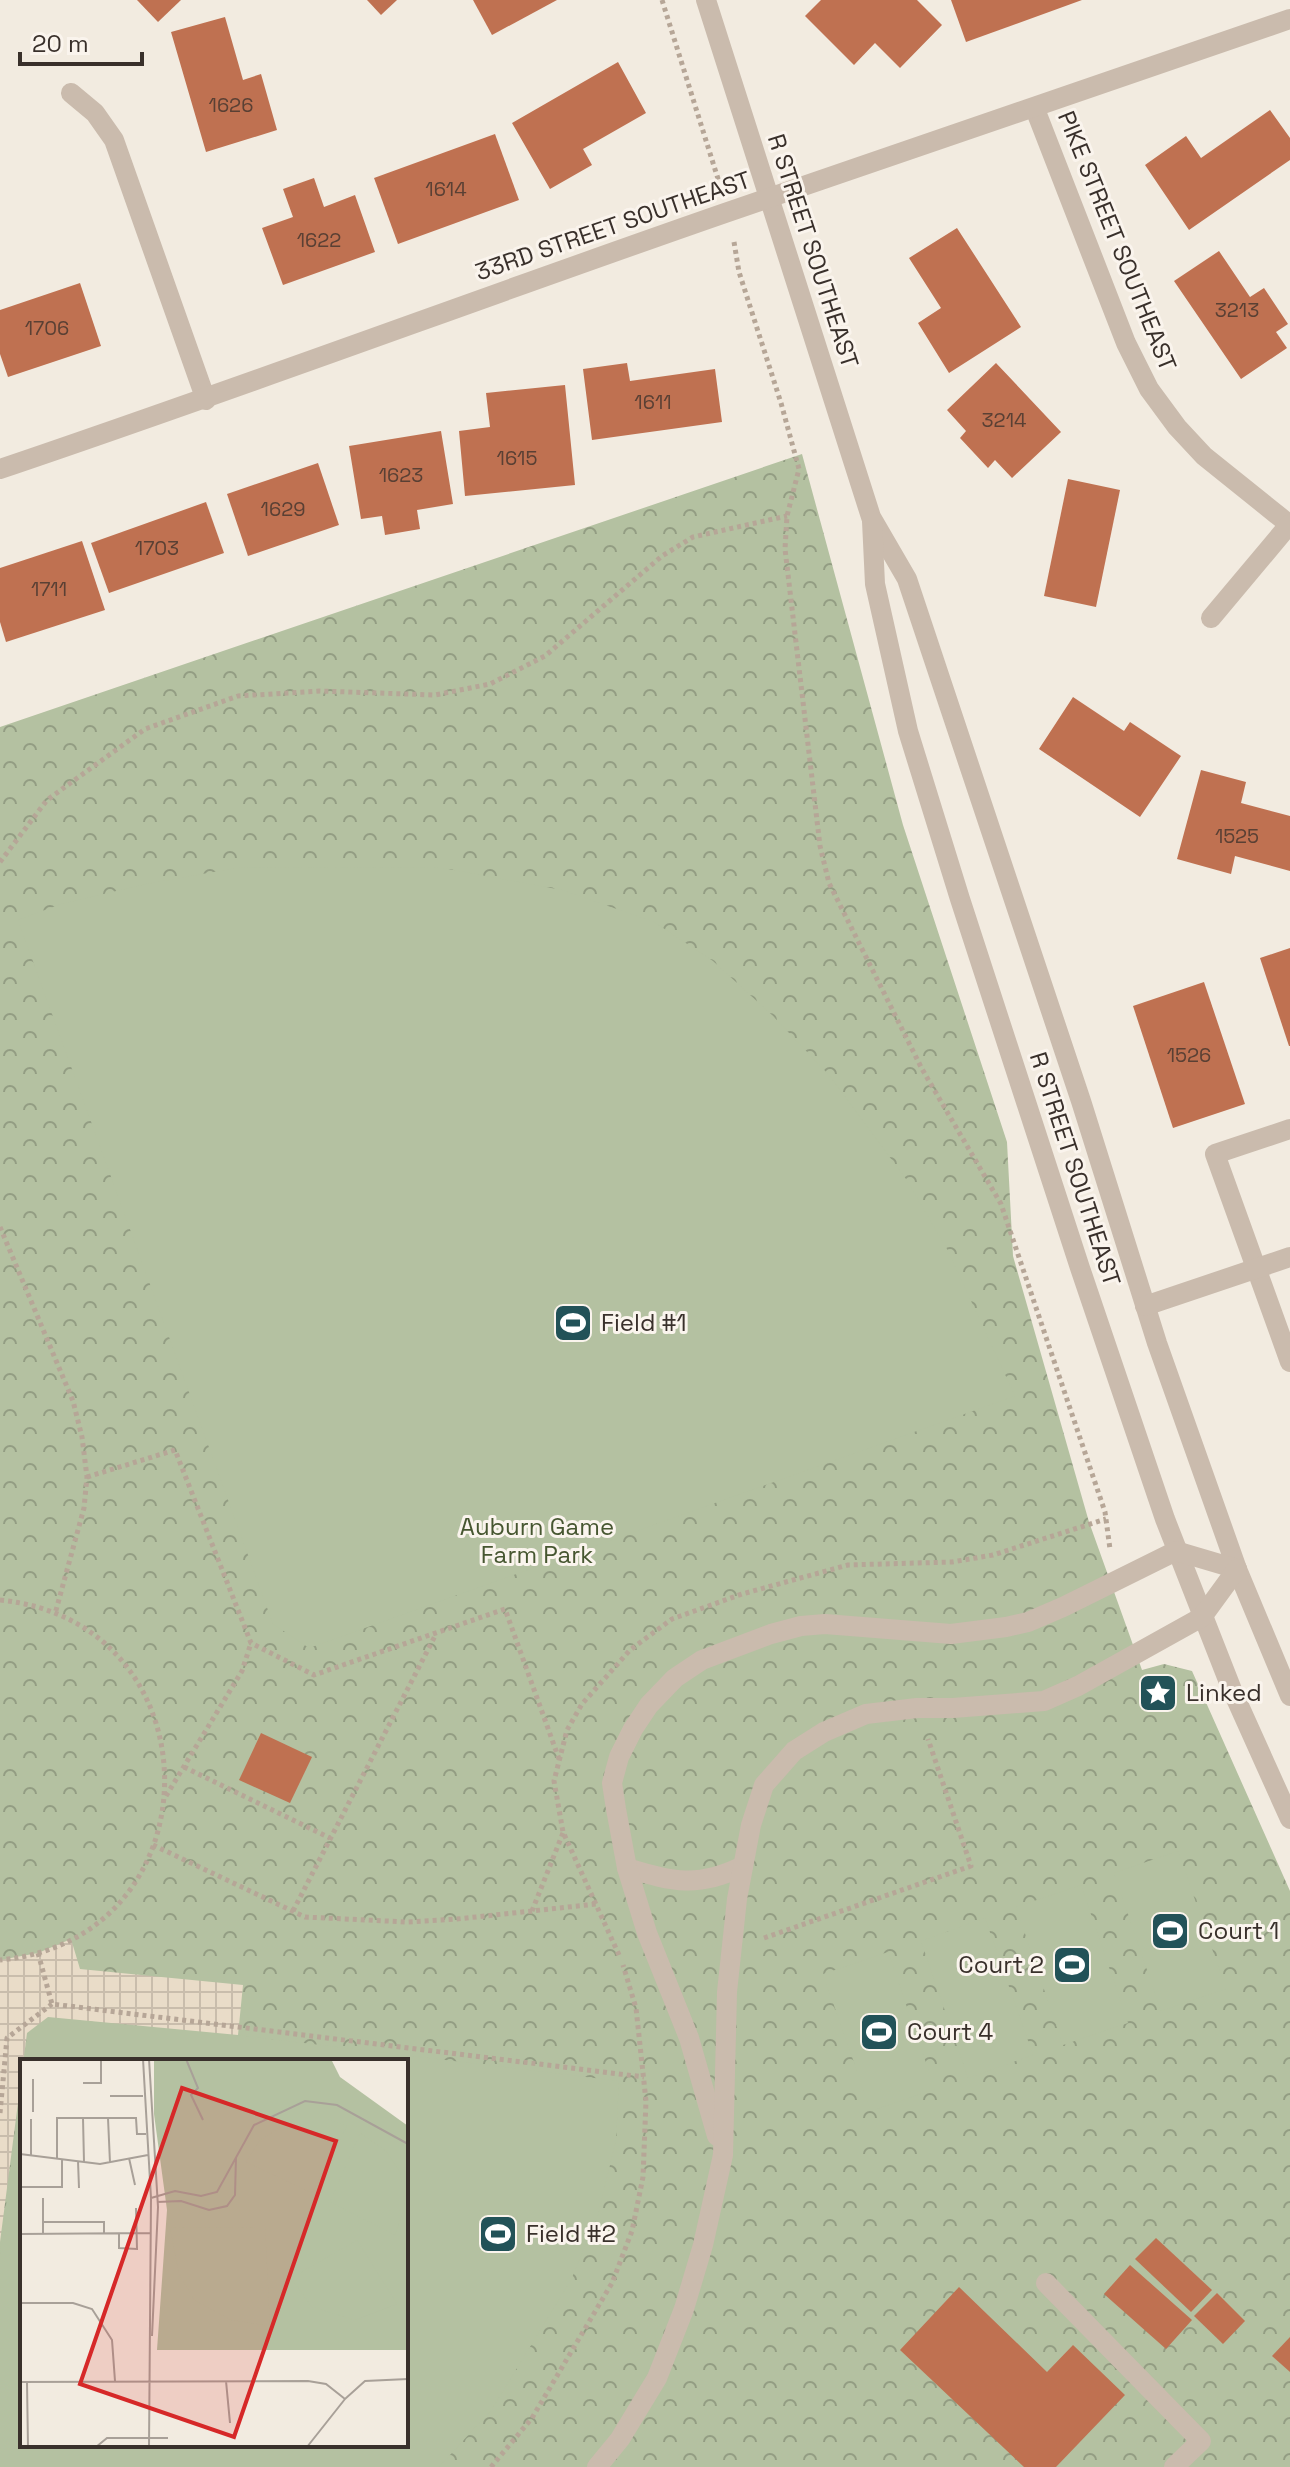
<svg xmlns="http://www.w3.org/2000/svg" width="1290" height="2467" font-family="'Space Grotesk',sans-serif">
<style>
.forest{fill:url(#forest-crowns);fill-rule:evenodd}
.pitch{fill:#b4c1a1}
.plaza{fill:url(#plaza-grid)}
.building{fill:#bf7151}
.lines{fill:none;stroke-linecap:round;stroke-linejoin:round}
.path{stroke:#b6a697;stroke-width:5;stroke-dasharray:4 4;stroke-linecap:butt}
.minor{stroke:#cabbad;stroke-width:20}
.labels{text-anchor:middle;stroke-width:6;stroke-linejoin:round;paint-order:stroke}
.number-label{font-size:20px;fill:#5a4034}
.street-label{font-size:24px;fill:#39302b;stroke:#faf4ed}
.poi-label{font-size:24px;fill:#39302b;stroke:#faf4ed;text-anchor:start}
.park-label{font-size:24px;fill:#465630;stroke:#faf4ed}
.inset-road{fill:none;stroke:#a8a098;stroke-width:2}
.view{fill:#d62828;fill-opacity:0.15;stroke:#d62828;stroke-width:4}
.inset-edge{fill:none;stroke:#39302b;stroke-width:4}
</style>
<defs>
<pattern id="forest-crowns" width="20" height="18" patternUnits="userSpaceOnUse" patternTransform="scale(2)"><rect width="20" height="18" fill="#b4c1a1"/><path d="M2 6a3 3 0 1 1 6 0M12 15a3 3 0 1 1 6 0" fill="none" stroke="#939d83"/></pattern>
<pattern id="plaza-grid" width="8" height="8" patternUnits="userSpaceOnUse" patternTransform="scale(2)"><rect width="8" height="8" fill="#e9dcc8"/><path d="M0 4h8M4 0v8" fill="none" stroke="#c9bdac"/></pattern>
</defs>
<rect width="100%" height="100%" fill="#f2ebe0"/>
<path class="forest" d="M802,454L903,825L1007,1142L1013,1256L1089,1522L1142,1670L1164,1664L1192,1671L1290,1891V2467H0V727ZM22,2061H406V2445H22Z"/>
<g class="pitch">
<path d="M331,867L443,868L562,890L654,922L713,961L772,1015L829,1075L906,1179L947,1249L1015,1396L309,1648L273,1624L18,920L61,904L146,884L236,868Z"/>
<path d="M1178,1851L1226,1989L1161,2011L1114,1873Z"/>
<path d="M1081,1885L1128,2023L1063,2045L1016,1907Z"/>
<path d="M985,1918L1033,2055L968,2078L921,1941Z"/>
<path d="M888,1952L935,2089L871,2111L823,1974Z"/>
<path d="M48,2017L238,2035L619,2081L616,2140L598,2215L571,2280L492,2409L439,2467H0V2254L22,2076V2445H406V2061H24L27,2034Z"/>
</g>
<path class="plaza" d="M71,1939L80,1969L243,1985L238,2035L48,2017L27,2033L0,2242V1960L38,1953Z"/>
<g class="building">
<path d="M137,0H181L158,22Z"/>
<path d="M367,0H397L381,15Z"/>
<path d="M473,0H557L492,35Z"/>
<path d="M821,0H917L942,25L900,68L875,43L854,65L805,16Z"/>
<path d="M951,0H1082L966,42Z"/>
<path d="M225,17L243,80L261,74L277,130L206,152L171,32Z"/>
<path d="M618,62L646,113L583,149L592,165L550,189L512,123Z"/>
<path d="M1270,110L1290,138V160L1189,230L1145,165L1186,136L1201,158Z"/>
<path d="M495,134L519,200L398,244L374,178Z"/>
<path d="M314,178L324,207L355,195L375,252L283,285L262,228L293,217L283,189Z"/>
<path d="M957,228L1021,327L949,373L918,323L941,308L909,258Z"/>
<path d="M1219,251L1250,297L1264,288L1288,324L1276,332L1287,348L1241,379L1174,281Z"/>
<path d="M80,283L101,346L8,377L0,354V310Z"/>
<path d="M627,363L630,381L715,369L722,422L592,440L583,369Z"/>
<path d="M996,363L1061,432L1012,478L995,460L988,468L960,438L966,431L947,410Z"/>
<path d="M565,385L575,485L465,496L459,431L490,427L486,393Z"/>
<path d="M441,431L453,504L417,510L420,529L385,535L382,516L361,519L349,446Z"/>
<path d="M318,463L339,525L248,556L227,494Z"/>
<path d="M1068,479L1120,490L1096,607L1044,596Z"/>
<path d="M206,502L224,553L109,593L91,543Z"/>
<path d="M82,541L105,610L6,642L0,622V568Z"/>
<path d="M1073,697L1124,731L1130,722L1181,756L1140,817L1039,749Z"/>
<path d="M1201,770L1246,782L1241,803L1290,816V871L1235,856L1231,874L1177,859Z"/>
<path d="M1290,948V1046H1289L1260,958Z"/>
<path d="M1204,982L1245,1104L1173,1128L1133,1006Z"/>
<path d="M261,1733L312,1757L290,1803L239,1780Z"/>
<path d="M1156,2238L1212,2290L1191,2312L1135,2259Z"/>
<path d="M1130,2265L1192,2320L1166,2349L1104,2294Z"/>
<path d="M959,2287L1047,2372L1073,2345L1125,2395L1056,2467H1024L900,2350Z"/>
<path d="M1217,2293L1245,2321L1223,2344L1194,2316Z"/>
<path d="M1290,2337V2372L1272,2356Z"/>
</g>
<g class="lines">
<g class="path">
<path d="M662,0L719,182"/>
<path d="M734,242L739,272L781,403L799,469L787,516L785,549L820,846L829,883L922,1069L1001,1204L1105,1512L1110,1549"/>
<path d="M0,862L47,800L145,729L238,696L320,691L435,695L490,684L545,656L662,556L693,537L787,516"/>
<path d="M0,1227L73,1401L82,1437L87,1477L84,1508L55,1614"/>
<path d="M87,1477L175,1450L251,1643L314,1675L505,1609L559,1759"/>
<path d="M0,1600C220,1622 219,1940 0,1960"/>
<path d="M184,1767L330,1838"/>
<path d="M166,1796L242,1671L251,1643"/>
<path d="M563,1833L532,1911L596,1904"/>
<path d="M153,1845L305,1917L407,1922L457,1919L532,1911"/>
<path d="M293,1911L436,1634"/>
<path d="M764,1938L971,1866L928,1739"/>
<path d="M38,1953L52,2004L644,2077"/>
<path d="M619,1955L563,1832L554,1781L567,1730L582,1704L630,1650L672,1619L742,1594L848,1565L952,1562L993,1555L1106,1519"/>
<path d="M0,2113L7,2038L52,2004"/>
<path d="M491,2467L532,2418L612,2283L632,2231L643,2177L646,2101L636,2008L623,1965"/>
</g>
<g class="minor">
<path d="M706,0L871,517L907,579L1081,1101L1157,1343L1237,1569L1290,1696"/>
<path d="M71,93L95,113L114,140L206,400"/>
<path d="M1035,109L1126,343L1149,389L1177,427L1204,456L1290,525"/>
<path d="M0,469C243,387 483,297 725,213C913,147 1102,85 1290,19"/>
<path d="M872,521L875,584L908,731L960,899L1080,1268L1165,1519L1232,1690L1290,1819"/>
<path d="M1211,618L1289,525"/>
<path d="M1290,1129L1215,1154L1290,1362"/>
<path d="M1145,1306L1290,1257"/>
<path d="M627,1868C674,1882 698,1888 743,1866"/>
<path d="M717,2136L689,2038L647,1933L627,1868L616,1809L612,1783L619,1757L633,1729L649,1705L675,1678L702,1660L771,1634L801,1626L825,1624L951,1634L1006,1627L1028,1622L1063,1607L1176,1551L1237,1569"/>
<path d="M1046,2283L1201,2441L1174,2467"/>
<path d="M597,2467L620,2439L657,2378L684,2309L703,2245L723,2155L727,1992L737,1899L751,1825L764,1785L794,1751L824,1732L866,1714L917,1708H953L1044,1701L1078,1686L1202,1617L1237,1569"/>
</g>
</g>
<defs>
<symbol id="stadium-square" viewBox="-11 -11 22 22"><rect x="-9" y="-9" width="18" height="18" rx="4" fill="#225258" stroke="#faf4ed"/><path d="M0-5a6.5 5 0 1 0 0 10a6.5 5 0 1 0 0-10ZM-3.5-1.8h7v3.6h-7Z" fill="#fff"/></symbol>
<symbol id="sight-square" viewBox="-11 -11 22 22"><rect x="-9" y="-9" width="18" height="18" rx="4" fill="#225258" stroke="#faf4ed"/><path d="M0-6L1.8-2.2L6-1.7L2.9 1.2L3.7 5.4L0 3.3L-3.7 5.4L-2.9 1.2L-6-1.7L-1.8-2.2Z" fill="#fff"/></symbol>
</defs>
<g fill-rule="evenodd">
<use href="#stadium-square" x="551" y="1301" width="44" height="44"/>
<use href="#sight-square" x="1136" y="1671" width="44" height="44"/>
<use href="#stadium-square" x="1148" y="1909" width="44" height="44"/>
<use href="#stadium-square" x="1050" y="1943" width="44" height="44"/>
<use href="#stadium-square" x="857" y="2010" width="44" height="44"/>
<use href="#stadium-square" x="476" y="2212" width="44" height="44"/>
</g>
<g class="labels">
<g class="number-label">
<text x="231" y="112">1626</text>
<text x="446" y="196">1614</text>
<text x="319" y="247">1622</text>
<text x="1237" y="317">3213</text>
<text x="47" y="335">1706</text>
<text x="653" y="409">1611</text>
<text x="1004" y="427">3214</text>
<text x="517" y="465">1615</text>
<text x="401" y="482">1623</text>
<text x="283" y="516">1629</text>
<text x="157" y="555">1703</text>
<text x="49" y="596">1711</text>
<text x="1237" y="843">1525</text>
<text x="1189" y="1062">1526</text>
</g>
<g class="street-label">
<text transform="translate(613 226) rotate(-19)" y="8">33RD STREET SOUTHEAST</text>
<text transform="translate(1117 241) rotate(68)" y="8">PIKE STREET SOUTHEAST</text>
<text transform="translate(813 251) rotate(72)" y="8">R STREET SOUTHEAST</text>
<text transform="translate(1075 1169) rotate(72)" y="8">R STREET SOUTHEAST</text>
</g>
<g class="poi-label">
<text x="601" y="1331">Field #1</text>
<text x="1186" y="1701">Linked</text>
<text x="1198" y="1939">Court 1</text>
<text x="1044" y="1973" text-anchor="end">Court 2</text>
<text x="907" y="2040">Court 4</text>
<text x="526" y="2242">Field #2</text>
</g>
<g class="park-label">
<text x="537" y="1535">Auburn Game<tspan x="537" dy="28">Farm Park</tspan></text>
</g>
</g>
<g transform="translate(20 2059)">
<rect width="388" height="388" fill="#f2ebe0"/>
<path d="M134,0H311L320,18L388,67V291H137L147,151L134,55Z" fill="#b4c1a1"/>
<path d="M274,60H306L327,67L292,134L226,103L240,81ZM340,74L366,92L380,113L385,147L375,176L310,143ZM245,168L250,267L211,261L174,241L159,215L150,169ZM337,181L377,245L335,261L292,248L271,219Z" fill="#b4c1a1"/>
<path class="inset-road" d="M123,0L131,139L129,388M129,0L138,148L132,277M166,0L178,29L171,36L183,61M13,20V53M63,24H81V0M90,37H123M63,59L64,103M88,59L90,104M11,60V97M0,95L80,105L128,96M109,99L115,126M37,100V59H116L117,75H126M58,102L59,129M0,128H42V100M23,139V175M131,139L155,132L181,137L197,133L234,66L285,42L317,46L388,85M137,143L161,142L189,151L207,147L215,136L216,98M23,163H84V174M99,174V189L117,190L116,149M0,175L131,174M0,244H53L72,250L92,281L95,322M206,322L210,364M0,323L288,322L306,325L325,340L345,322L388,320M7,323L8,388M76,388L87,379H148M287,388L325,340"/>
<path class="view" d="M162,29L316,82L214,378L60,325Z"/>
<rect width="388" height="388" class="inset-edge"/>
</g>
<path d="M20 52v12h122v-12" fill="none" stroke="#39302b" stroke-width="4"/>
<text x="32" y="52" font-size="24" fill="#39302b" stroke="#faf4ed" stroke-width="6" paint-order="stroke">20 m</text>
</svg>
